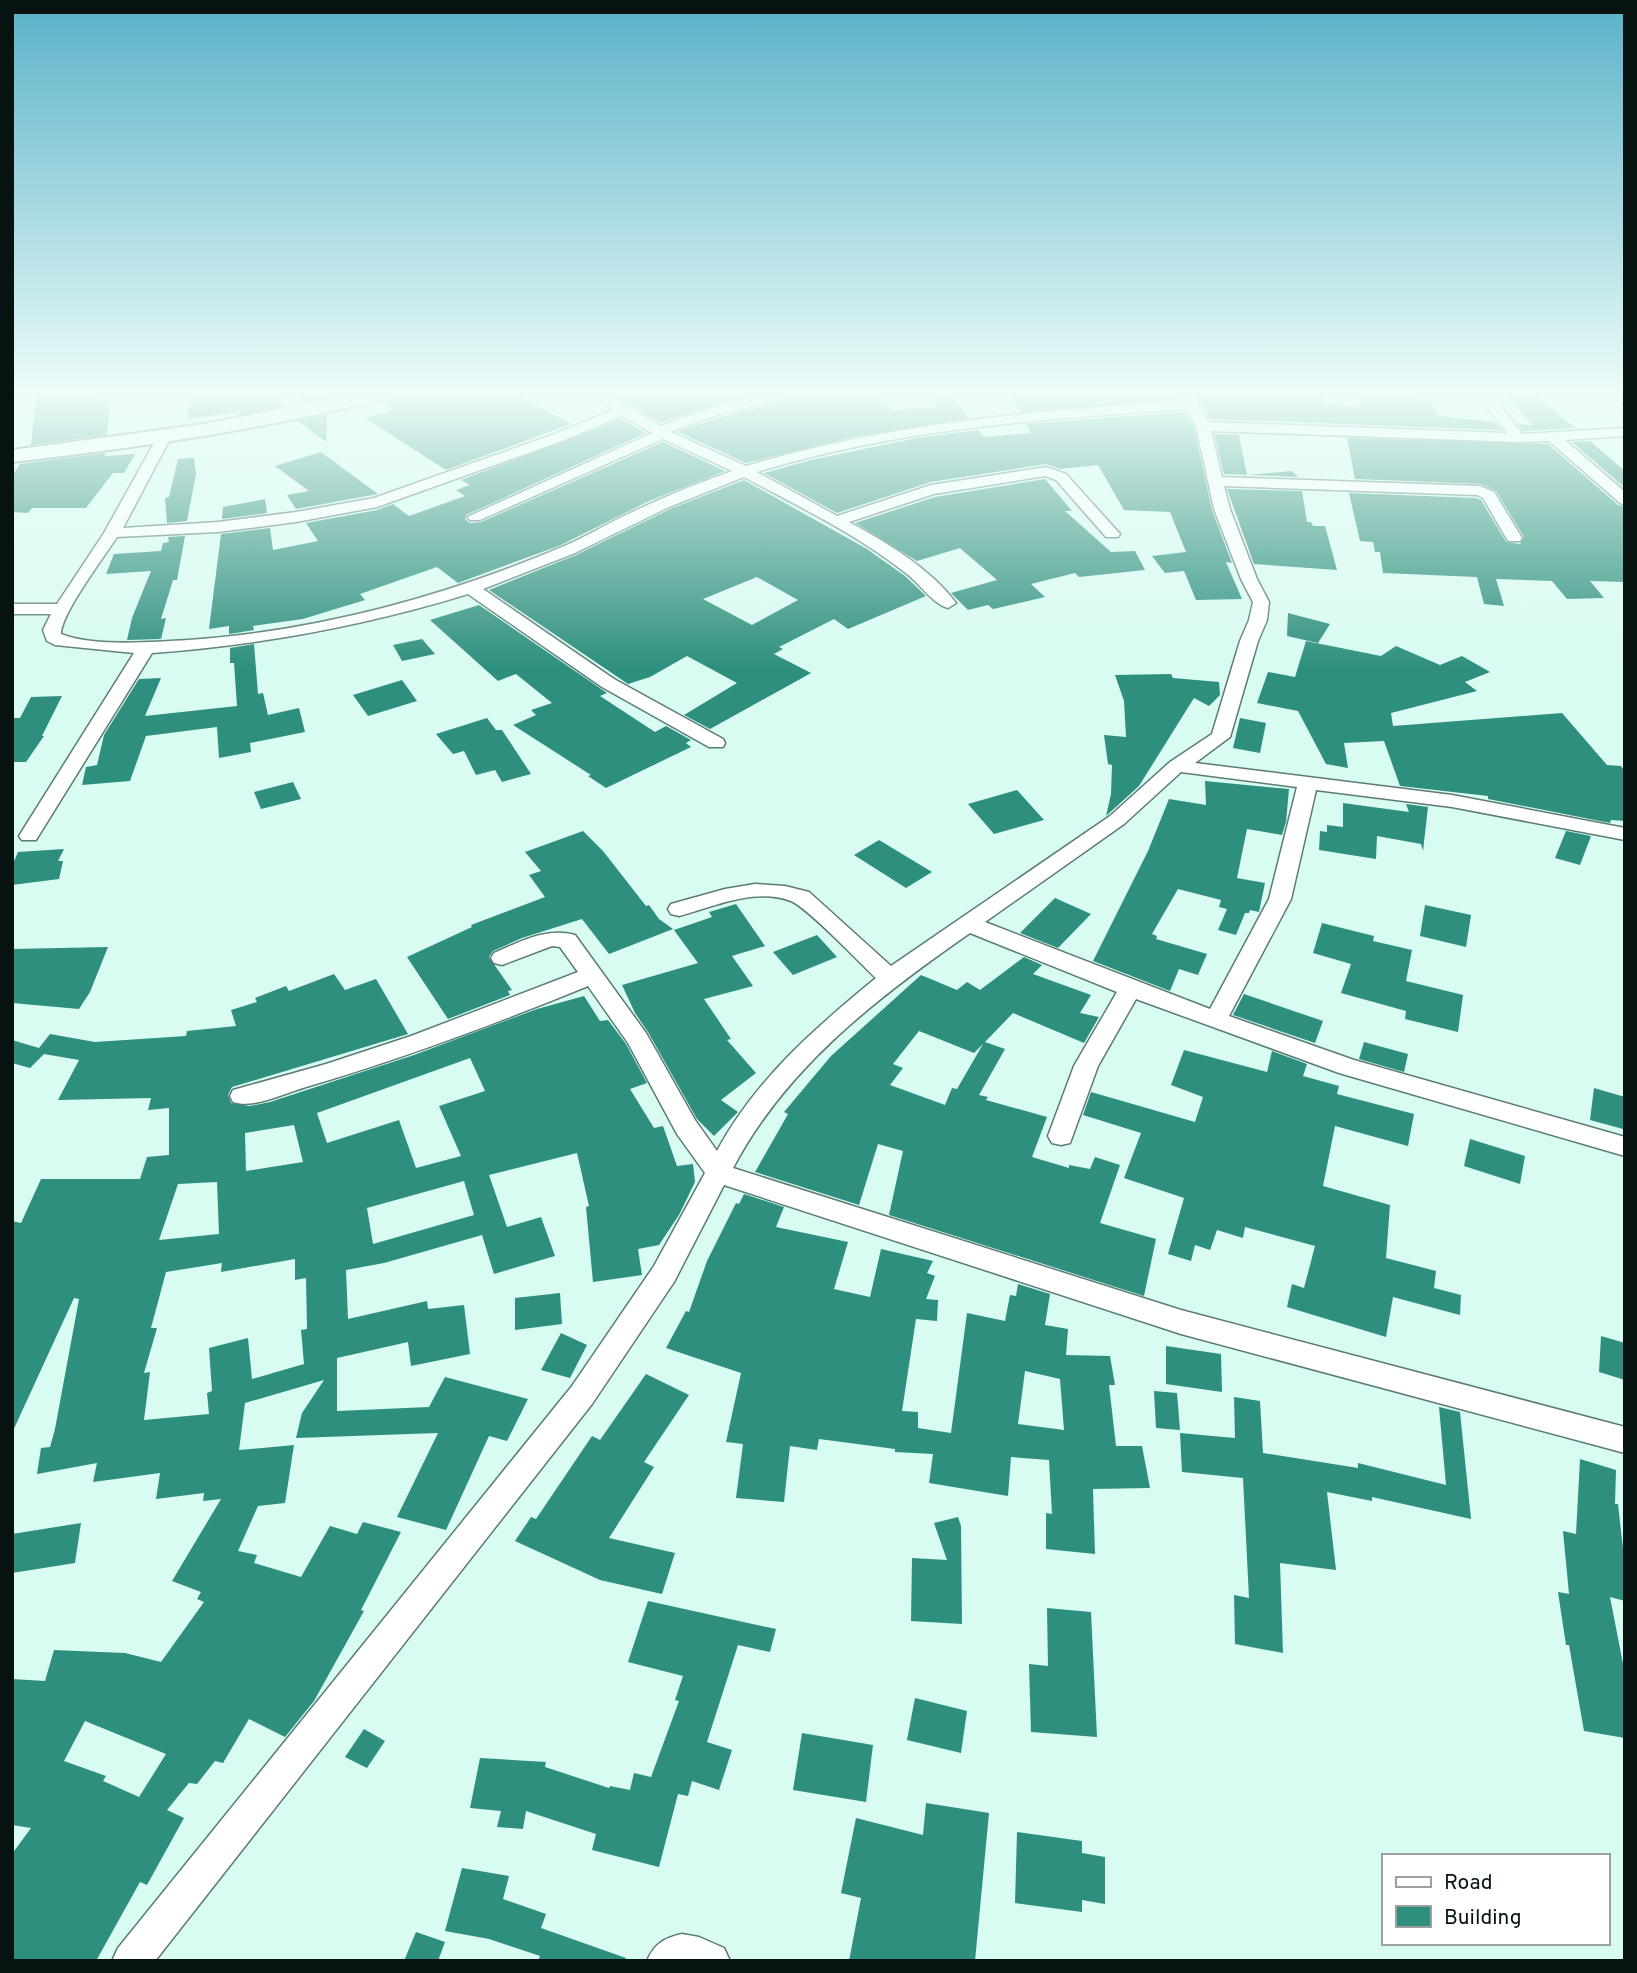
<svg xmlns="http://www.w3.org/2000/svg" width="1637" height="1973" font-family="Overpass,sans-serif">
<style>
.building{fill:#2f8f7e;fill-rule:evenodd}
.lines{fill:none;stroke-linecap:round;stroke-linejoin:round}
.street-casing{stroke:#5b7b73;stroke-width:3}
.secondary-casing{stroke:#5b7b73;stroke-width:4}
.street{fill:#fff;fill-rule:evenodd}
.secondary{fill:#fff;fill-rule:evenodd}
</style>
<rect width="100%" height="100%" fill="#d8fbf2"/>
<g class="building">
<path d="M37,391H61L60,393L96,391L95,399L110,398L107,435L31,445Z"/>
<path d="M193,391H228L229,394L282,391L281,406L238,415V412L187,419Z"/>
<path d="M300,391H328V397L300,402Z"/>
<path d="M406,391H510L571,424L446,470L365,418L393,410L382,402L401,398Z"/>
<path d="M609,391H773L729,400L660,423Z"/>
<path d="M806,391H838L841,394L874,391L893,411L937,406L923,391H948L969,418L853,437L746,463L678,432L721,417L802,397Z"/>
<path d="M1010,391H1174L1179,399L1020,412Z"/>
<path d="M1194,391H1223L1226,397H1260L1261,391H1320L1325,404L1361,407L1358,391H1415L1414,399L1432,401L1437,416L1495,422L1502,430L1210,419Z"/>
<path d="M1538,396L1543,402L1575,428L1523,431L1517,424L1533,425L1506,397Z"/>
<path d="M1185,412L1194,427L1212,510L1232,563L1226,562L1242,599L1196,600L1184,571L1165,573L1152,556L1186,552L1170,512L1124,510L1098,465L1060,469L1046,464L931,482L837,513L764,473L811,460L917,438L978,430L984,437L1031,433L1026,424Z"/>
<path d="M327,415L326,442L298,421L304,420Z"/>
<path d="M622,419L646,433L466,515L465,519L470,523L481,522L663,442L725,471L649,501L561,545L458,583L437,567L360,594L365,600L303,619L253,626L254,630L236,633L229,634V626L209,629L221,534L270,528L273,550L318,541L306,523L377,510L393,504L409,516L465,496L456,490L470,485L461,480Z"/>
<path d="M1214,434L1239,435L1247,475L1292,471L1298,477L1224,474Z"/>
<path d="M1347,438L1548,444L1618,505L1625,507V582L1590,581L1604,598L1567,599L1552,581L1496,579L1504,606L1484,604L1477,577L1383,573L1380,552H1375L1373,542L1360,541L1349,493L1476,498L1481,500L1506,542L1520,544L1524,537L1496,491L1481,484L1355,479Z"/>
<path d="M1590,441L1625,471V488L1572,442Z"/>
<path d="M321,452L378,494L296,509L287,495L309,491L275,466Z"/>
<path d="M105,453V456L135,454L124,473H113L86,508H32L28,513L12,512V476L20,464Z"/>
<path d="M194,458L196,474L187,521L167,523L165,498L169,497L178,459Z"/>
<path d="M1045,479L1072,511H1065L1111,552L1135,551L1145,570L1079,577L1075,573L1031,584L1045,597L993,609L988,605L968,610L951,593L997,580L960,548L917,561L855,523L935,497Z"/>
<path d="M744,480L867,549L905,576L926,596L848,629L834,619L779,647L783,649L774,654L811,673L710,729L684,715L737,683L687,656L650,677L628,684L489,590L576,555L670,509ZM757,577L798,600L752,625L703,599Z"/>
<path d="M1227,489L1302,491L1307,522H1311L1313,526H1325L1337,570L1254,564Z"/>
<path d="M265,499L267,513L222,519L223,507Z"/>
<path d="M185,536L177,580H173L161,619L166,618L161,639L127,640L132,618L151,571L106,574L114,554L161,551L163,543L169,542L168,537Z"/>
<path d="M479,605L607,693L600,696L655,732L666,726L691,740L686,743L691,747L606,788L588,776L591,775L513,725L536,715L531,710L552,703L516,674L498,681L430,620Z"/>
<path d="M1288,613L1330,624L1318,643L1287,636Z"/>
<path d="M422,639L435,654L402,661L393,645Z"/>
<path d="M1306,641L1381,656L1396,646L1440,665L1462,656L1490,672L1465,682L1477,691L1391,713L1393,726L1562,713L1607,765L1621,766L1625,772V821L1611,820L1610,823L1488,799V796L1400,786L1384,741L1344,743L1348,768L1326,764L1298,711L1257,703L1268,672L1295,677Z"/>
<path d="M254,644L258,694L263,693L268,715L299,708L305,732L250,743L251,752L219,758L217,727L146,736L130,781L82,785L86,767L97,765L104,735L139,679L161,678L145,716L237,706L234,663H230V648Z"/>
<path d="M1171,674L1173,678L1219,682L1220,695L1209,706L1194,698L1139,786L1106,816L1111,794L1112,765L1108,764L1104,735L1126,737L1124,701L1115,675Z"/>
<path d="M402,680L417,701L368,716L353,695Z"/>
<path d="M62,696L42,736H44L26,762H12V718H20L31,697Z"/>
<path d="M487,718L496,730H502L531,774L502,782L495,770L476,775L464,751L453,754L436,734Z"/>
<path d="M1240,718L1266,723L1260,753L1233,748Z"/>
<path d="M1205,781L1289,789L1286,822L1282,835L1247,829L1237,878L1265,883L1259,912L1250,910L1249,913H1245L1236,935L1218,930L1227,909L1219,907L1221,900L1178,889L1152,934L1157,936L1156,939L1207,954L1198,975L1179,969L1170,991L1093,961L1148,851L1169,799L1206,805Z"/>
<path d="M293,782L301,799L261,809L254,792Z"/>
<path d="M1017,790L1044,820L994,834L968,804Z"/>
<path d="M1343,803L1409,812L1406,804L1428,807L1423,851L1421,844L1377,836L1376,859L1319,850L1320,831L1327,832V825L1343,827Z"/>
<path d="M583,831L603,851L646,906L649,905L659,919L673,929L609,954L582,919L522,938L493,951L489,957L512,990L508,991L510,995L448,1019L407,957L472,927L471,925L545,897L529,875L541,871L525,852Z"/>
<path d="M1566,831L1591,836L1580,865L1555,858Z"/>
<path d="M879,840L932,872L906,888L854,855Z"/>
<path d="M64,849L58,861H63L59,879L12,885V866L18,852Z"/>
<path d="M1055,898L1091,914L1058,948L1020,933Z"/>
<path d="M736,904L765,946L732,956L753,986L704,999L731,1039L727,1040L756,1073L721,1100L738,1112L714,1136L697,1119L648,1032L635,1013L622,985L698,963L674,930L712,917L709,912Z"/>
<path d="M1425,905L1471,915L1466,947L1420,936Z"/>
<path d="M1322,923L1374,936L1373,941L1412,950L1406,981L1463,995L1458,1032L1405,1019L1406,1011L1341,993L1351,964L1313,953Z"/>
<path d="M817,935L837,957L793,975L773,952Z"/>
<path d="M108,947L90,992L79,1009L12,1003V949Z"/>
<path d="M1024,957L1042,965L1033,974L1091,995L1080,1013L1099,1017L1084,1043L1013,1013L985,1042L1005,1049L979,1095L988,1097L986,1100L1047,1117L1032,1157L1069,1168V1165L1090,1169L1095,1157L1120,1165L1100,1223L1156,1239L1144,1296L889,1215L903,1151L878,1144L859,1205L755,1172L788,1114L784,1112L831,1056L921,975L957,990L967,982L980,990ZM919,1031L974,1053L983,1044L957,1089L952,1088L945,1105L890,1085L903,1068L893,1064Z"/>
<path d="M334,974L345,990L376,979L408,1034L232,1087L228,1095L231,1103L250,1106L270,1102L414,1055L537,1009L584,996L600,1021L608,1020L626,1044L647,1083L630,1089L654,1128L663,1126L677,1166L693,1164L695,1182L679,1215L659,1245L638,1249L642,1275L593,1282L586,1207L589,1206L577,1153L489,1175L507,1227L541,1217L555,1256L494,1274L482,1235L384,1263L346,1270L348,1319L427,1301L428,1309L464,1305L470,1354L411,1366L408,1342L337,1358V1411L429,1407L445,1377L528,1399L507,1441L489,1436L446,1530L397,1517L438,1433L296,1438L302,1413L324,1380L245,1403L239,1450L294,1445L285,1503L258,1506L238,1551L257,1555L254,1563L301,1577L330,1526L357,1534L363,1522L401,1532L361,1610L364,1611L314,1701L285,1737L249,1719L223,1763L215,1761L197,1784L189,1783L167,1810L184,1818L147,1885L140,1882L96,1961H12V1854L31,1828L12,1825V1679L45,1681L54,1650L125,1653L161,1662L204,1602L197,1599L201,1592L172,1581L221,1499L203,1501L204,1493L156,1499L160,1473L93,1482L97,1463L37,1474L41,1448L50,1447L55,1429L79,1299L74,1298L12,1433V1221L21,1223L41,1179H140L147,1157L169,1155V1108L148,1110L151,1098L58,1100L79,1060L44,1054L30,1068L12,1063V1040L39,1048L50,1034L95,1042L186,1036L187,1031L236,1026L231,1010L257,1002L255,998L286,986L289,991ZM470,1058L485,1091L439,1106L461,1156L416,1168L399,1120L327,1143L317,1113ZM294,1125L303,1162L246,1171L245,1133ZM464,1181L474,1215L373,1244L367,1208ZM217,1182L219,1234L159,1240L178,1184ZM295,1259V1280L306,1278L307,1329L301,1330L304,1364L252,1379L248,1338L209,1348L212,1391L207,1393L209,1414L144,1420L150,1372L144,1373L157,1328H151L166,1272L222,1263L221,1272ZM85,1721L166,1754L139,1797L103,1781L106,1776L64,1761Z"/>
<path d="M1244,994L1323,1021L1315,1043L1233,1015Z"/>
<path d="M1364,1042L1408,1054L1404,1072L1359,1059Z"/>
<path d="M1184,1050L1267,1072L1272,1051L1307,1064L1303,1076L1339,1086L1337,1094L1414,1114L1408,1146L1335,1126L1323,1186L1390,1205L1386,1258L1436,1271L1434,1288L1461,1295L1460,1315L1393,1297L1386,1337L1287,1307L1292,1284L1304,1288L1315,1246L1245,1227L1243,1238L1217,1230L1210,1250L1195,1245L1191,1261L1168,1254L1184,1198L1124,1178L1141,1133L1083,1115L1091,1092L1195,1122L1203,1097L1171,1085Z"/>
<path d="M1594,1088L1625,1097L1623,1129L1590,1120Z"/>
<path d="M1470,1139L1525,1156L1520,1184L1464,1166Z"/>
<path d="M744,1194L784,1207L776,1227L848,1242L834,1289L870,1297L881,1249L933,1261L927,1273L935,1276L926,1299L938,1300L937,1321L916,1319L902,1411L918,1412V1428L951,1433L967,1313L1005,1321L1010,1295L1016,1296L1018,1284L1050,1294L1045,1325L1068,1329L1066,1355L1110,1356L1115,1385H1109L1116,1446H1142L1150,1488L1093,1489L1095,1554L1046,1549V1513L1052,1514L1049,1460L1011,1457L1008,1496L929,1483L933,1454L895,1452V1449L819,1439L817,1450L790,1446L784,1502L736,1498L743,1444L726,1442L741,1373L666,1348L686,1311L689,1312L707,1261L736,1203L739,1204ZM1025,1371L1060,1379L1064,1430L1018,1424Z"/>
<path d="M560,1293L562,1324L515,1330V1298Z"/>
<path d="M561,1333L587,1345L570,1378L541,1370Z"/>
<path d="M1601,1336L1625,1343V1380L1599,1372Z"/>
<path d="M1166,1346L1221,1354L1222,1392L1166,1384Z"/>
<path d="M646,1374L689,1395L644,1462L654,1467L609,1538L675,1553L662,1594L600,1580L515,1541L531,1517L536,1519L592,1436L600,1440Z"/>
<path d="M1154,1391L1177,1393L1180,1430L1156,1428Z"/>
<path d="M1234,1397L1260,1401L1263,1453L1358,1468V1463L1446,1485L1439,1407L1460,1412L1471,1519L1372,1497V1501L1327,1492L1336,1570L1280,1563L1283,1653L1235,1644L1234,1595L1249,1598L1243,1478L1182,1472L1180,1433L1235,1438Z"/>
<path d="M1580,1459L1616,1470L1615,1504H1618L1625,1566V1601L1610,1597L1625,1674V1738L1584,1731L1569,1645H1566L1558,1592L1569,1594L1563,1531L1576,1534Z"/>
<path d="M958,1517L961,1526L962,1624L911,1621L912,1558L947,1560L934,1523Z"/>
<path d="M81,1523L75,1563L12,1573V1534Z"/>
<path d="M648,1601L776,1629L770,1652L738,1645L707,1742L732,1750L719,1790L692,1781L688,1796L678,1794L659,1867L592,1850L596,1834L526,1811L523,1829L497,1827L501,1811L470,1808L480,1758L546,1762L545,1767L609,1788L610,1786L630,1790L634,1773L651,1777L679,1701L675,1700L683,1676L628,1662Z"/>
<path d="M1047,1608L1091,1612L1097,1737L1031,1732L1029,1664L1048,1666Z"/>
<path d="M915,1698L967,1711L961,1753L907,1740Z"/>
<path d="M364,1729L385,1741L367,1768L345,1757Z"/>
<path d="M802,1733L873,1745L866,1802L793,1790Z"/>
<path d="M926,1803L989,1813L975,1961H849L861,1898L841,1893L856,1818L923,1835Z"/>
<path d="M1017,1832L1082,1841V1853L1105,1857V1904L1082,1900V1912L1015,1903Z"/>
<path d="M462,1868L509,1876L503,1899L546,1914L541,1928L626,1958L625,1961H538L540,1956L489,1939L445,1931Z"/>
<path d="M416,1932L445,1942L438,1961H404Z"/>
</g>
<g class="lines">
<defs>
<g id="street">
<path d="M284,391H298L296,418L291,419L284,415Z"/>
<path d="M590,391H605L660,426C705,410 754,391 803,391L801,394L720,414L671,432L746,466C889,423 1034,411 1183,401L1177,391H1191L1208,422L1507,433L1475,391H1489L1522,434L1625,428V436L1565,440L1625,492V505L1620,503L1549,441L1518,442L1211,431L1222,477L1480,486L1494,492L1522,538L1520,541H1508L1483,498L1477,495L1224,486L1230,509L1257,579L1269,602L1267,620L1258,641L1230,737L1195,763L1452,795L1625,828V840L1452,807L1316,790L1291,899L1229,1016L1354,1060L1625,1137V1156L1339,1073L1136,999L1098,1066L1070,1143L1061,1145L1052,1143L1048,1136L1074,1066L1117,992L970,933C878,997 786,1067 733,1168L1181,1310L1625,1427V1453L1181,1334L724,1185L674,1282L592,1404L155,1961H112L118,1948L572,1386L654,1266L705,1173L677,1134L628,1043L588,986C495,1024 402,1059 306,1087C285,1093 254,1109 233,1102L230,1096L233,1090L326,1064L411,1036L578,972L560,947L552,946L502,965L494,963L491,958L494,953C520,942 546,927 575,935L646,1033L695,1120L717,1151C755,1080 815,1028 876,978C860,963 807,907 791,901C755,887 713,907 679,916L671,914L668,909L671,904L725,889L755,884L785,886L809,892L891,966L1110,816L1170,762L1212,734L1240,641L1249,620L1253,602L1241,579L1214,509L1196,426L1187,409C1041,419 898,429 757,472L837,516L931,485L1046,467L1066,474L1120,534L1118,537H1106L1056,480L1045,476L934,494L849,522C887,543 930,568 956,603L948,608C933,604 919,583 907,574C858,535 798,506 744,477L669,507L575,553L483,589L614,679L723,739L725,743L723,747H709L602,687L468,594C364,626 260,645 152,653L36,840H22L19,836L134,653L55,645L47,641L43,630L51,614H12V604H57L104,533L158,436H168L170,439L123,528L218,522L296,512L374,498L552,435L613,410ZM622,416L652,433L467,517L470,520H480L663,439L732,471C695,484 659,499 624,516C603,526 584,538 562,547C443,597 317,631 188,640C153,642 93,647 61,634C61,614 104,557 117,537L218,532L296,522L377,507L562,441ZM1181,772L1297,787L1269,899L1210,1009L985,922L1124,824Z"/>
<path d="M1590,391H1607L1625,400V410Z"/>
<path d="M682,1934L699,1937L724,1948L730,1961H647C654,1944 664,1938 682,1934Z"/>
</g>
<path id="secondary" d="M371,391H403L400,395C272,428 143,447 12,462V450L204,424Z"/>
</defs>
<use href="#street" class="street-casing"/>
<use href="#secondary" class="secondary-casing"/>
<use href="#street" class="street"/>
<use href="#secondary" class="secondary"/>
</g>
<linearGradient id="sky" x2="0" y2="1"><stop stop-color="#59b1c7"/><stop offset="0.59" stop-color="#edfdf9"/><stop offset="1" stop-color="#edfdf9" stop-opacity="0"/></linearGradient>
<rect width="1637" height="667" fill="url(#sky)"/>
<rect width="1637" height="1973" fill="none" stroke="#071310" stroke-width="28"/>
<rect x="1382" y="1854" width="228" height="91" fill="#ffffff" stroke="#9ca19f" stroke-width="2"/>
<rect x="1396" y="1877" width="35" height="10" fill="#ffffff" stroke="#9ca19f" stroke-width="2"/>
<text x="1444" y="1889" font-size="21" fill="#071310">Road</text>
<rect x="1396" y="1906" width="35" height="21" fill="#2f8f7e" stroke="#9ca19f" stroke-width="2"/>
<text x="1444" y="1924" font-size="21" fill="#071310">Building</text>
</svg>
